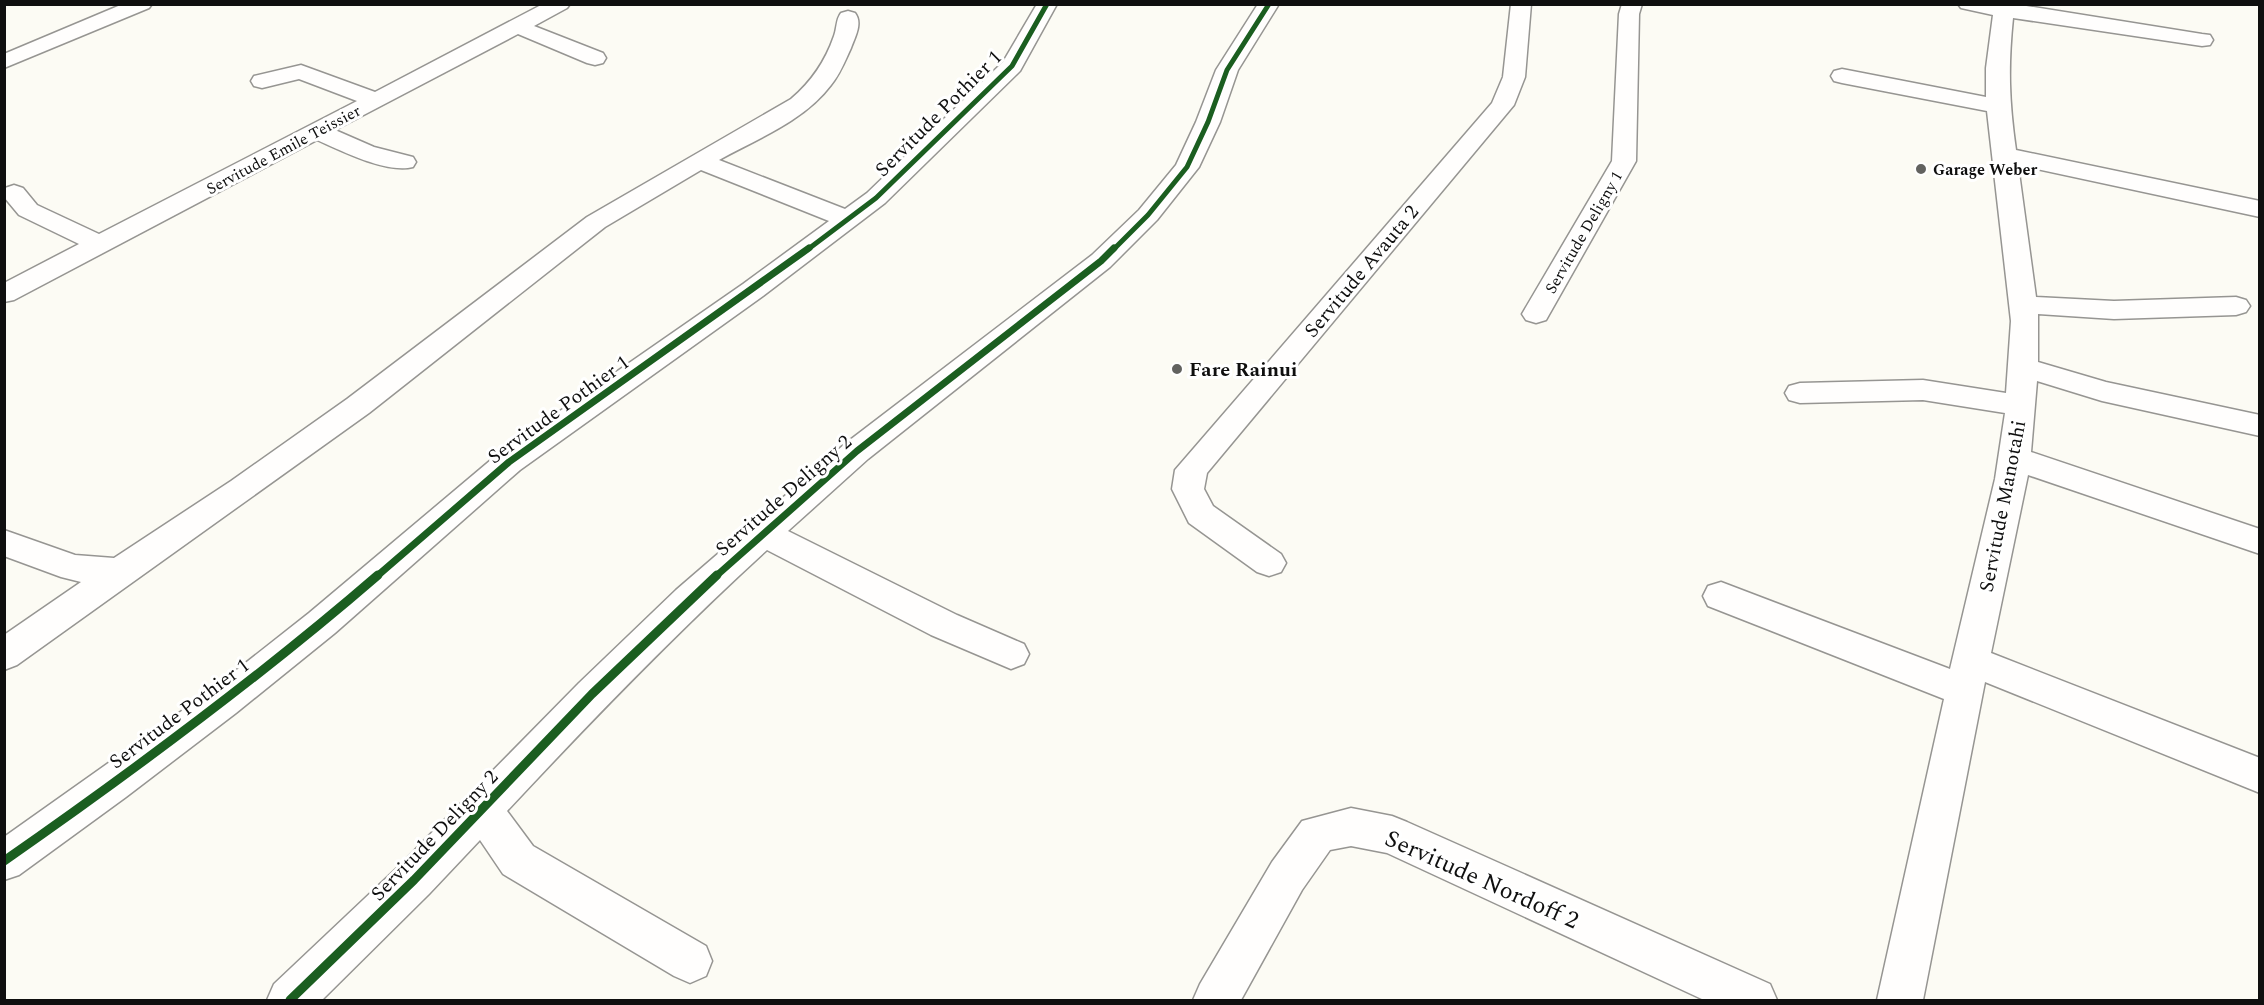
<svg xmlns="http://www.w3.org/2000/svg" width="2264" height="1005" font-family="Spectral,serif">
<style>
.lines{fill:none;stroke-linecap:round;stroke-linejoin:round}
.minor-casing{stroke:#969592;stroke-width:3}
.minor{fill:#fffefd;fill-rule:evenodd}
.cycleway-far2-casing{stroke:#fff;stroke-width:8}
.cycleway-far1-casing{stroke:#fff;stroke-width:10}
.cycleway-casing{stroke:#fff;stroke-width:13}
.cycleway-far2{stroke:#1b5e20;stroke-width:5}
.cycleway-far1{stroke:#1b5e20;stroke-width:7}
.cycleway{stroke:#1b5e20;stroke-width:9}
.poi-dot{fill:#62625f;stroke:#fff;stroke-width:2}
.labels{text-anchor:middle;stroke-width:6;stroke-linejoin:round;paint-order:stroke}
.far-street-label{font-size:16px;fill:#0f0f0f;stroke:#fff}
.far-poi-label{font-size:16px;font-weight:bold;fill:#0f0f0f;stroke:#fff;text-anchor:start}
.street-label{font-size:20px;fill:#0f0f0f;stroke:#fff}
.poi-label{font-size:20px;font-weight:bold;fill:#0f0f0f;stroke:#fff;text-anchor:start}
.near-street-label{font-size:24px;fill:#0f0f0f;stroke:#fff}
</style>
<rect width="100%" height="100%" fill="#fcfbf4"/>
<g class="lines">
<defs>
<g id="minor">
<path d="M123,4H152L149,8L4,68V54Z"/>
<path d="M543,4H570L567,8L534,26L603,53L606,58L603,63L595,65L587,63L518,34L335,130L374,147L413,157L416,162L413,167C387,174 342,151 317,140L14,300L4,302V283L79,244L19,215L4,197L5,188L14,185L23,188L37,205L99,234L357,101L299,79L262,88L254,86L251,81L254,76L301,65L375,92Z"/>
<path d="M1037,4H1057L1020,71L885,203L763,296L520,470L335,633L236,713L126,797L19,875L4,880V837L210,691L309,613L498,454L743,284L829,221L701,170L605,227L369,413L17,665L4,670V635L81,582L61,577L4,556V530L75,555L114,558L231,481L347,399L587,217L791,99C812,81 825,62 834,36C837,28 836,19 841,13L848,11L855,13C863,23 855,37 851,48C845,61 840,74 831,85C804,121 757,139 719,160L845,209L867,193L1003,62Z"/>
<path d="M1258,4H1279L1238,70L1220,122L1199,167L1157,220L1110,267L868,459L788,531L957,615L1024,644L1029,654L1024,664L1011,669L931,635L767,550C676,633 591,721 507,811L533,846L706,946L712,961L706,976L690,983L674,976L503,874L480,840L429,894L322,1000H267L274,984L399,866L579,683L676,590L846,443L1092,255L1139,210L1176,165L1196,122L1216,70Z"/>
<path d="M1511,4H1531L1525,77L1514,105L1207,473L1204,489L1213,506L1281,554L1286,563L1281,572L1269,576L1257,572L1189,523L1172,489L1175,470L1492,103L1503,77Z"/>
<path d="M1622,4H1642L1639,14L1636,161L1546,320L1536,323L1526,320L1522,314L1612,161L1619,14Z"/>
<path d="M1958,4H2014L2202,34L2210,35L2213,40L2210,45L2202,46L2013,18C2008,67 2009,101 2016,150L2260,201V217L2018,165L2036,297L2114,301L2236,297L2246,300L2250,306L2246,312L2236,315L2114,319L2038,314V362L2106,382L2260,415V436L2102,401L2037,381L2031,452L2260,529V554L2028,475L1991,653L2260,758V793L1985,682L1923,1000H1877L1944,699L1708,606L1703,596L1708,586L1721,582L1950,669L1995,479L2005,413L1923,400L1800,403L1789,400L1785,393L1789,386L1800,383L1923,380L2006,393L2011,321L1987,111L1842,83L1834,81L1831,76L1834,71L1842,69L1986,97V68L1993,15L1961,8Z"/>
<path d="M1351,808L1392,816L1407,822L1770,984L1777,1000H1704L1387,853L1351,846L1330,850L1302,890L1241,1000H1193L1200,984L1272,862L1302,821Z"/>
</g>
</defs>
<use href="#minor" class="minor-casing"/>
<use href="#minor" class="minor"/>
<defs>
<g id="cycleway-far2">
<path d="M807,250L876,198L1012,66L1047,4"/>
<path d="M1113,250L1148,215L1187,167L1208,122L1227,70L1269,4"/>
</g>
<g id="cycleway-far1">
<path d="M376,577L509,462L809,248"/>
<path d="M715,577L857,451L1101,261L1114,248"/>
</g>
<g id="cycleway">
<path d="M4,861C133,771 259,678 378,575"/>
<path d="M290,1000L414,880L592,694L717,575"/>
</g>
</defs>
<use href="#cycleway-far2" class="cycleway-far2-casing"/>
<use href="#cycleway-far1" class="cycleway-far1-casing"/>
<use href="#cycleway" class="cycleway-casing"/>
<use href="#cycleway-far2" class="cycleway-far2"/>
<use href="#cycleway-far1" class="cycleway-far1"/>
<use href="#cycleway" class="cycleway"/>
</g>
<g class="poi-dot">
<circle cx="1921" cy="169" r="6"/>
<circle cx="1177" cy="369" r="6"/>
</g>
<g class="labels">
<g class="far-street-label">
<text transform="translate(283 149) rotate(-28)" y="6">Servitude Emile Teissier</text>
<text transform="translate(1583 232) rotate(-60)" y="6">Servitude Deligny 1</text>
</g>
<g class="far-poi-label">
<text x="1933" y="175">Garage Weber</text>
</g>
<g class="street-label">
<text transform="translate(938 113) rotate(-45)" y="7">Servitude Pothier 1</text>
<text transform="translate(1361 271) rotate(-50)" y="7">Servitude Avauta 2</text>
<text transform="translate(558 409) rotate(-36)" y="7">Servitude Pothier 1</text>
<text transform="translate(783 495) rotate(-41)" y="7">Servitude Deligny 2</text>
<text transform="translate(2002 506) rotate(-79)" y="7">Servitude Manotahi</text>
<text transform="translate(179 713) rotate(-37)" y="7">Servitude Pothier 1</text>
<text transform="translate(434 835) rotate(-46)" y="7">Servitude Deligny 2</text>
</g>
<g class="poi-label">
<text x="1189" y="376">Fare Rainui</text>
</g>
<g class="near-street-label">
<text transform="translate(1482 879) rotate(24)" y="8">Servitude Nordoff 2</text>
</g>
</g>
<rect width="2264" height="1005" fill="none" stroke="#0f0f0f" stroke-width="12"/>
</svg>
